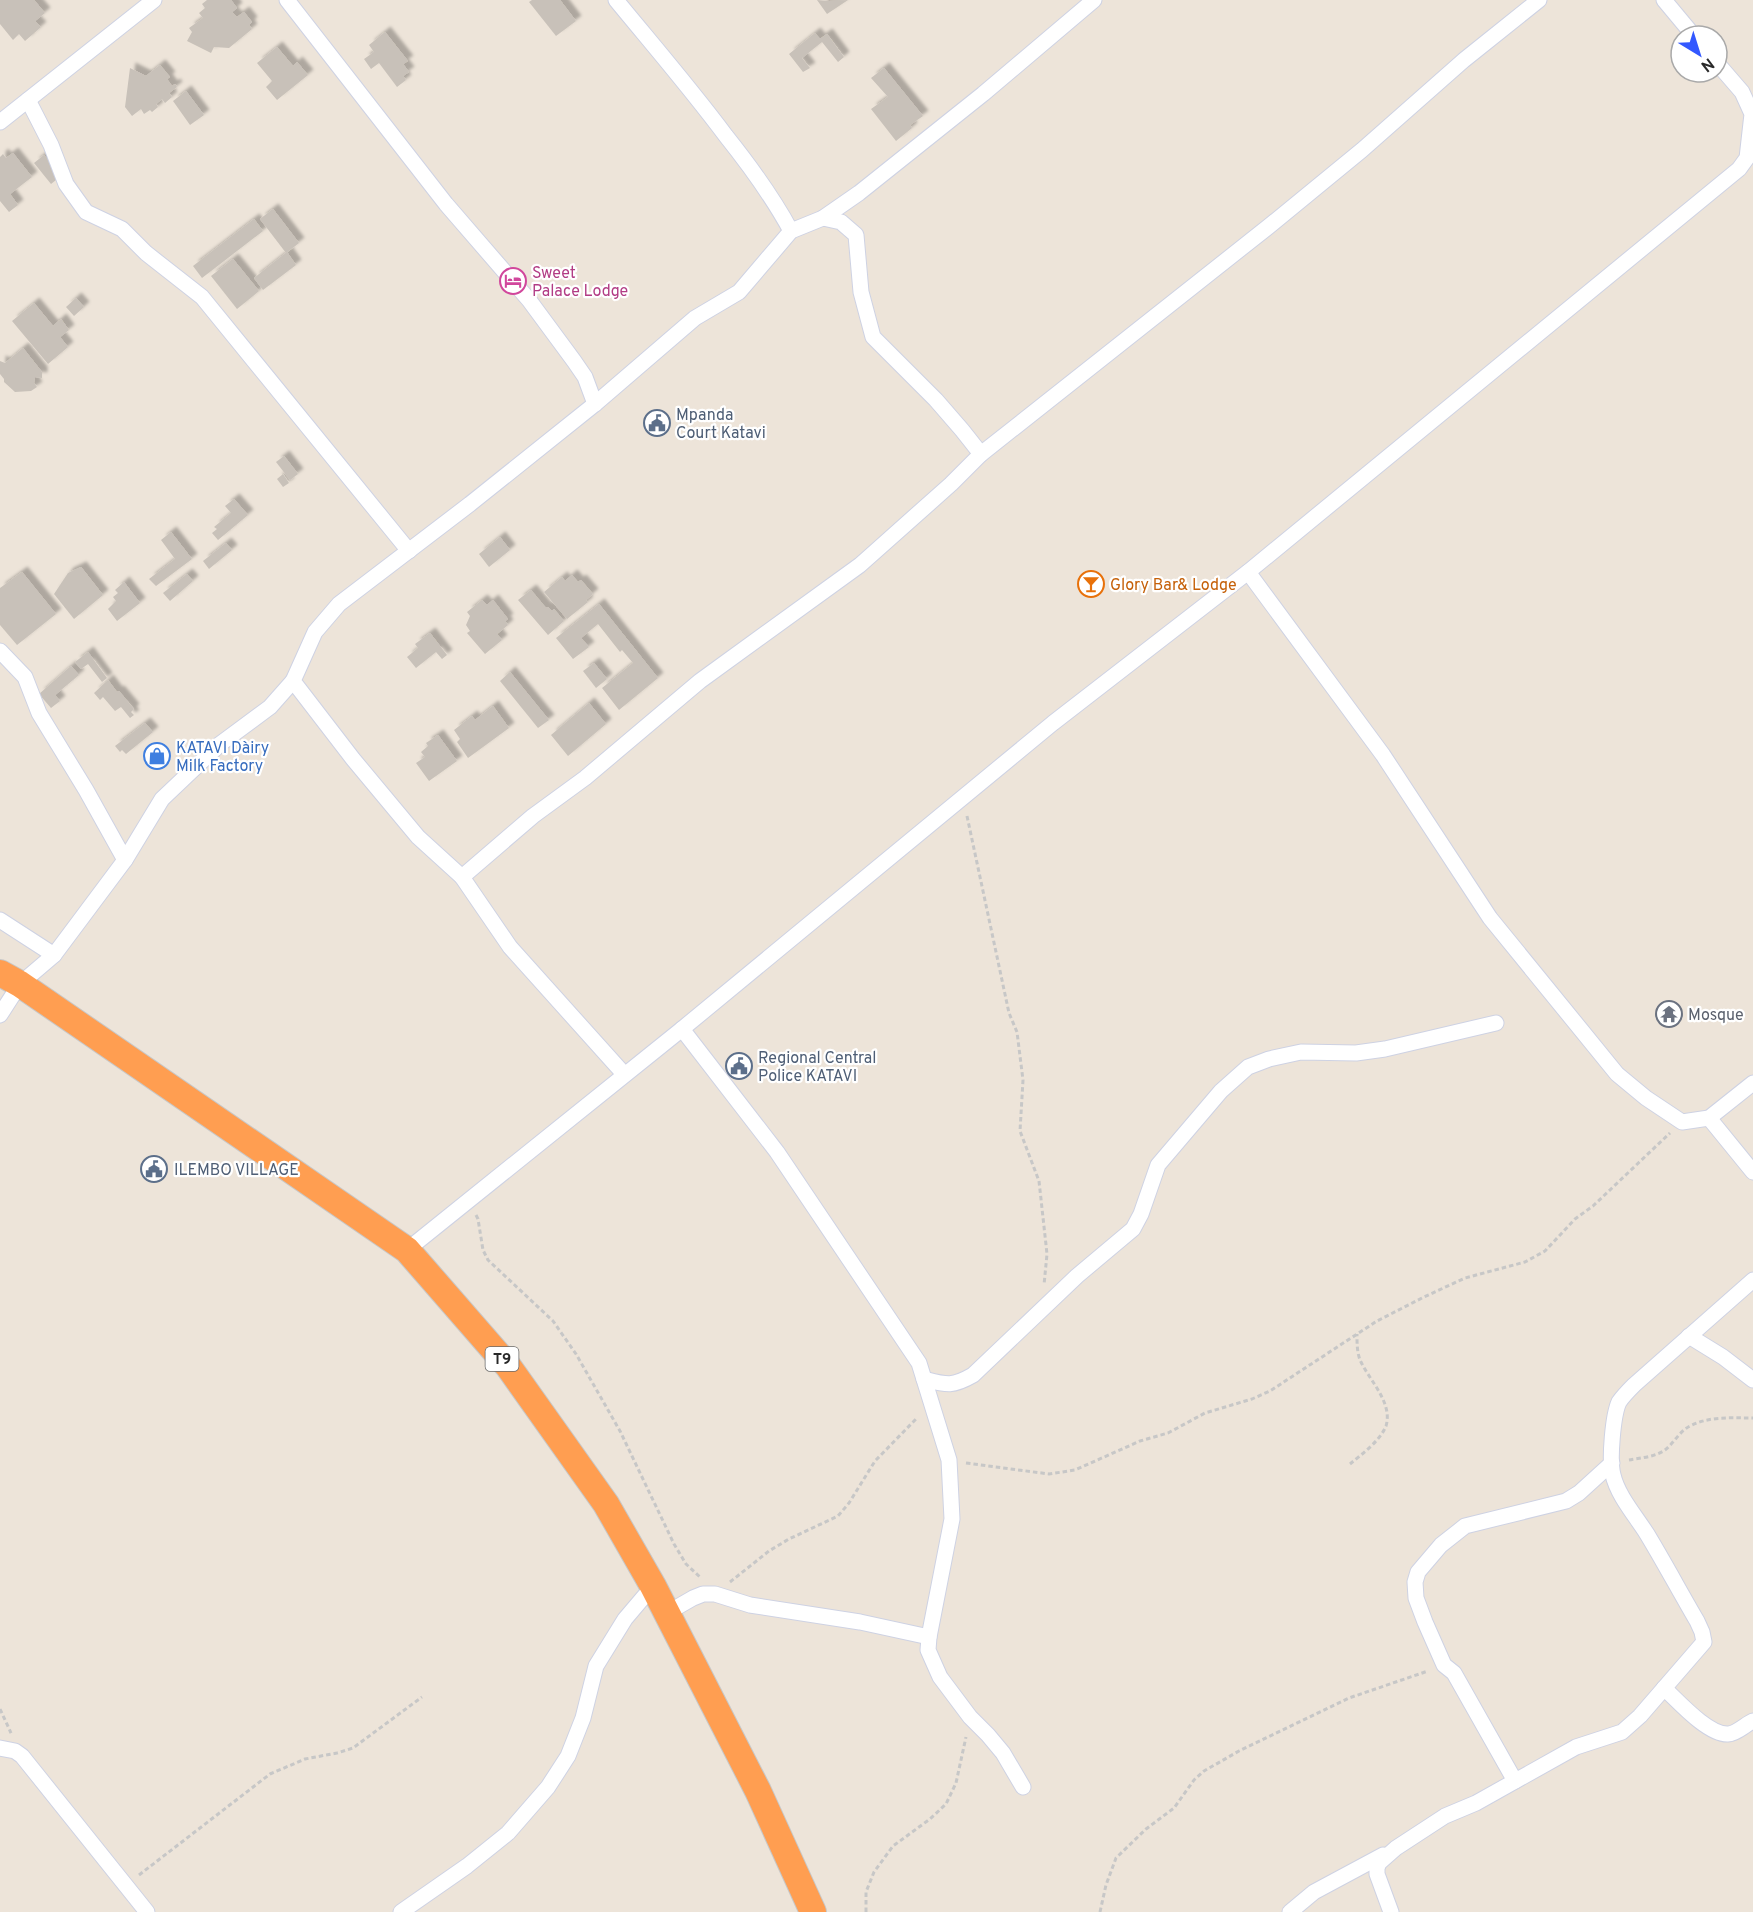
<svg xmlns="http://www.w3.org/2000/svg" width="1753" height="1912" font-family="Overpass,sans-serif">
<style>
.building{fill:#c8c1b9;filter:url(#shadow)}
.lines{fill:none;stroke-linecap:round;stroke-linejoin:round}
.street-casing{stroke:#ced2e3;stroke-width:17}
.highway-casing{stroke:#c7c7c7;stroke-width:28}
.path{stroke:#c7c7c7;stroke-width:3;stroke-dasharray:4.5 3;stroke-linecap:butt}
.street{stroke:#fff;stroke-width:15}
.highway{stroke:#ff9e51;stroke-width:26}
.labels{text-anchor:middle;stroke-width:4.5;stroke-linejoin:round;paint-order:stroke}
.shield{fill:#fff;stroke:#696969;stroke-width:1.5}
.shield-label{font-size:15px;font-weight:bold;fill:#292929}
.hotel-label{font-size:16px;fill:#b23c85;stroke:#fff;text-anchor:start}
.service-label{font-size:16px;fill:#4e5e75;stroke:#fff;text-anchor:start}
.food-label{font-size:16px;fill:#c56008;stroke:#fff;text-anchor:start}
.shop-label{font-size:16px;fill:#366cbe;stroke:#fff;text-anchor:start}
.worship-label{font-size:16px;fill:#5b616d;stroke:#fff;text-anchor:start}
</style>
<defs>
<filter id="shadow"><feDropShadow dx="5.5" dy="-5.5" stdDeviation="1.5" flood-color="#0004"/></filter>
</defs>
<rect width="100%" height="100%" fill="#ede4d9"/>
<g class="building">
<path d="M0,0H34L45,13L35,21L41,27L25,41L19,34L13,40L0,24Z"/>
<path d="M207,0H231L237,8L232,12L237,17L244,12L252,22L249,25L252,29L229,48L214,47L211,53L187,41L192,32L189,28L203,18L199,13L205,8L202,4Z"/>
<path d="M532,0H560L576,21L556,36L529,2Z"/>
<path d="M817,0L829,1L848,0L827,14Z"/>
<path d="M385,32L408,61L403,64L409,72L403,76L406,80L397,87L379,63L371,69L364,59L374,52L369,45Z"/>
<path d="M815,33L820,39L827,34L844,57L838,62L822,42L802,58L810,68L803,72L789,54Z"/>
<path d="M277,47L293,66L297,62L308,75L277,100L266,87L272,81L257,63Z"/>
<path d="M160,65L170,77L167,79L172,86L175,84L177,87L169,93L172,97L165,103L162,99L156,104L158,107L152,112L150,110L144,114L141,109L132,116L125,107L130,68L146,76Z"/>
<path d="M884,68L923,116L910,125L912,128L896,141L871,109L888,97L871,78Z"/>
<path d="M186,91L204,115L190,125L173,101Z"/>
<path d="M13,153L32,177L10,194L18,205L9,212L0,201V157L3,154L6,158Z"/>
<path d="M44,155L61,176L51,184L34,163Z"/>
<path d="M273,209L299,243L286,253L260,219Z"/>
<path d="M254,219L263,231L202,278L193,266Z"/>
<path d="M287,252L296,265L263,290L254,278Z"/>
<path d="M233,259L259,291L237,309L211,276Z"/>
<path d="M76,298L84,307L74,316L66,307Z"/>
<path d="M34,303L53,326L61,319L69,330L60,337L68,347L48,364L12,321Z"/>
<path d="M23,348L42,372V378L35,377L34,383L37,387L31,391L15,392L4,382V379L0,374V361L5,363Z"/>
<path d="M284,456L298,474L290,480L276,462Z"/>
<path d="M283,474L289,483L283,487L277,479Z"/>
<path d="M234,499L248,515L218,540L212,533L217,529L214,527L231,513L225,506Z"/>
<path d="M171,532L192,559L156,586L149,579L175,559L161,540Z"/>
<path d="M500,537L510,550L489,567L479,554Z"/>
<path d="M226,543L232,550L209,569L203,561Z"/>
<path d="M81,567L103,595L74,619L54,594L68,573Z"/>
<path d="M22,572L56,614L17,645L0,625V588Z"/>
<path d="M187,574L193,581L170,601L163,593Z"/>
<path d="M572,575L578,582L581,580L593,594L586,600L588,602L567,619L544,592L562,577L565,581Z"/>
<path d="M124,582L140,603L117,621L108,609L116,601L113,597L118,593L115,590Z"/>
<path d="M531,590L546,608L548,607L552,611L554,609L564,621L548,635L518,600Z"/>
<path d="M482,600L487,605L493,600L508,619L505,621L508,625L497,634L502,640L485,654L467,633L470,631L466,625L470,616L467,612Z"/>
<path d="M599,604L658,678L619,710L602,688L633,663L622,650L620,652L598,624L581,638L589,647L573,659L556,638Z"/>
<path d="M430,633L447,655L442,659L436,652L416,668L407,657L418,648L415,644Z"/>
<path d="M88,652L107,678L102,682L88,664L81,669L75,662Z"/>
<path d="M594,663L607,679L596,688L583,671Z"/>
<path d="M71,666L79,675L55,695L60,701L51,708L39,694Z"/>
<path d="M510,672L549,720L538,728L500,681Z"/>
<path d="M108,680L117,692L119,691L134,709L131,712L134,715L130,718L121,707L115,711L103,697L100,700L94,693Z"/>
<path d="M589,703L606,724L568,756L551,735Z"/>
<path d="M493,706L509,728L468,758L457,742L460,739L454,730L472,716L475,720Z"/>
<path d="M145,723L153,732L126,754L122,750L120,752L115,746Z"/>
<path d="M438,735L457,761L429,781L416,763L425,757L421,752L428,746L426,743Z"/>
</g>
<g class="lines">
<defs>
<g id="street">
<path d="M287,0L446,204L529,300L574,361L585,377L595,404"/>
<path d="M616,0C653,45 691,89 726,136C750,166 772,196 791,231"/>
<path d="M1664,0L1694,36"/>
<path d="M28,100L51,145L66,184L86,212L122,229L146,253L202,297L409,551"/>
<path d="M0,122L154,0"/>
<path d="M823,218L841,222L856,235L861,292L873,337L936,400L962,430L981,454"/>
<path d="M1248,572L1383,755L1490,918L1617,1074L1646,1098L1682,1122L1709,1118L1753,1083"/>
<path d="M0,651L25,677L39,713L86,790L125,860"/>
<path d="M462,877L533,816L585,778L700,681L860,565L951,484L981,454L1268,227L1362,150L1464,60L1539,0"/>
<path d="M0,920L54,955"/>
<path d="M0,1015L20,984L54,955L125,860L162,799L220,744L270,707L293,681"/>
<path d="M682,1029L777,1152L919,1363L949,1460L952,1519L929,1637L928,1650L940,1677L970,1717L988,1735L1003,1753L1023,1787"/>
<path d="M624,1074L510,947L462,877L418,837L353,759L293,681L315,632L339,604L470,504L595,404L695,318L739,292L791,231L823,218L859,193L983,94L1094,0"/>
<path d="M1709,1118L1753,1172"/>
<path d="M407,1250L682,1029L1053,723L1248,572L1739,169L1747,158L1752,114L1742,92L1717,63"/>
<path d="M1689,1336L1723,1357L1753,1380"/>
<path d="M924,1379C947,1385 952,1387 973,1375L1077,1276L1133,1229L1141,1214L1158,1165L1221,1091L1248,1067L1269,1059L1301,1052L1356,1053L1385,1049L1496,1023"/>
<path d="M667,1613L693,1598L703,1594H715L750,1605L860,1622L929,1637"/>
<path d="M1664,1688C1678,1701 1708,1735 1728,1734C1736,1734 1746,1724 1753,1721"/>
<path d="M0,1748L15,1751L22,1756L147,1912"/>
<path d="M1515,1781L1454,1673L1444,1665L1425,1622L1416,1598L1415,1582L1418,1572L1441,1545L1465,1526L1566,1501L1579,1493L1612,1463"/>
<path d="M401,1912L467,1866L508,1833L548,1787L568,1756L583,1718L596,1666L625,1619L653,1586"/>
<path d="M1290,1912L1314,1892L1383,1855"/>
<path d="M1391,1912L1377,1874V1868L1379,1863L1396,1848L1445,1816L1476,1803L1576,1747L1622,1732L1640,1716L1704,1642L1702,1632L1697,1621C1680,1592 1664,1562 1647,1534C1635,1515 1618,1496 1613,1475C1609,1460 1613,1415 1619,1402C1623,1396 1629,1390 1634,1385L1753,1280"/>
</g>
<path id="highway" d="M0,973L20,984L407,1250L508,1366L606,1504L653,1586L758,1791L813,1912"/>
</defs>
<use href="#street" class="street-casing"/>
<use href="#highway" class="highway-casing"/>
<g class="path">
<path d="M967,816L1009,1013L1017,1032L1023,1080L1020,1131L1039,1181L1047,1254L1044,1285"/>
<path d="M476,1215L478,1219L483,1250L488,1260L553,1321L576,1354L620,1431L674,1544L686,1564L701,1578"/>
<path d="M1629,1460C1640,1458 1655,1457 1665,1450C1675,1442 1680,1430 1692,1425C1711,1416 1733,1418 1753,1418"/>
<path d="M966,1463L1049,1474L1075,1470L1140,1441L1168,1433L1205,1413L1252,1399L1270,1391L1377,1321L1424,1297L1465,1278L1525,1262L1545,1251L1575,1219L1593,1206L1670,1133"/>
<path d="M1350,1464C1362,1454 1380,1441 1386,1426C1393,1403 1370,1381 1361,1362C1357,1354 1357,1344 1357,1334"/>
<path d="M730,1582L769,1551L789,1539L838,1516L849,1503L875,1461L917,1418"/>
<path d="M0,1709L11,1733"/>
<path d="M139,1875L270,1774L305,1759L337,1753L353,1748L422,1697"/>
<path d="M866,1912V1892L874,1872L893,1846L930,1819L946,1804L956,1783L966,1737"/>
<path d="M1100,1912L1106,1885L1116,1858L1146,1829L1174,1808L1194,1780L1204,1771L1239,1751L1349,1698L1428,1671"/>
</g>
<use href="#street" class="street"/>
<use href="#highway" class="highway"/>
</g>
<defs>
<symbol id="hotel-ring" viewBox="-11 -11 22 22"><circle r="9.5" fill="#fff" stroke="#d1479c" stroke-width="1.5"/><path d="M-6-4.5h1.5V1H6V5H4.5V3h-9V5H-6ZM-4 0a1.8 1.8 0 1 1 3.6 0ZM.5 0V-2.5h3Q6-2.5 6 0Z" fill="#d1479c"/></symbol>
<symbol id="civic-ring" viewBox="-11 -11 22 22"><circle r="9.5" fill="#fff" stroke="#5c6f8a" stroke-width="1.5"/><path d="M-.6-6.5H3V-4.5H.6V-3L4-1V1h2V6H-6V1h2V-1L-.6-3ZM-1.2 2.5V6h2.4V2.5Z" fill="#5c6f8a"/></symbol>
<symbol id="bar-ring" viewBox="-11 -11 22 22"><circle r="9.5" fill="#fff" stroke="#e8710a" stroke-width="1.5"/><path d="M-6-5H6L.8 .8V4.5H3.5V6h-7V4.5H-.8V.8Z" fill="#e8710a"/></symbol>
<symbol id="shop-ring" viewBox="-11 -11 22 22"><circle r="9.5" fill="#fff" stroke="#3f7fe0" stroke-width="1.5"/><path d="M-5-2.5h2.3a2.7 3.5 0 0 1 5.4 0H5L5.5 6h-11ZM-1.5-2.5h3a1.5 2.3 0 0 0-3 0Z" fill="#3f7fe0"/></symbol>
<symbol id="temple-ring" viewBox="-11 -11 22 22"><circle r="9.5" fill="#fff" stroke="#6b7280" stroke-width="1.5"/><path d="M0-6L5-2H3V0L6.5 2.5H4V6H1.5V3h-3V6H-4V2.5H-6.5L-3 0V-2H-5Z" fill="#6b7280"/></symbol>
</defs>
<g fill-rule="evenodd">
<use href="#hotel-ring" x="498" y="266" width="30" height="30"/>
<use href="#civic-ring" x="642" y="408" width="30" height="30"/>
<use href="#bar-ring" x="1076" y="569" width="30" height="30"/>
<use href="#shop-ring" x="142" y="741" width="30" height="30"/>
<use href="#temple-ring" x="1654" y="999" width="30" height="30"/>
<use href="#civic-ring" x="724" y="1051" width="30" height="30"/>
<use href="#civic-ring" x="139" y="1154" width="30" height="30"/>
</g>
<g class="labels">
<rect class="shield" x="485.5" y="1347" width="33" height="24" rx="4.5"/>
<g class="shield-label">
<text x="502" y="1364">T9</text>
</g>
<g class="hotel-label">
<text x="532" y="278">Sweet<tspan x="532" dy="18">Palace Lodge</tspan></text>
</g>
<g class="service-label">
<text x="676" y="420">Mpanda<tspan x="676" dy="18">Court Katavi</tspan></text>
<text x="758" y="1063">Regional Central<tspan x="758" dy="18">Police KATAVI</tspan></text>
<text x="174" y="1175">ILEMBO VILLAGE</text>
</g>
<g class="food-label">
<text x="1110" y="590">Glory Bar&amp; Lodge</text>
</g>
<g class="shop-label">
<text x="176" y="753">KATAVI Dàiry<tspan x="176" dy="18">Milk Factory</tspan></text>
</g>
<g class="worship-label">
<text x="1688" y="1020">Mosque</text>
</g>
</g>
<g transform="translate(1699 54) rotate(142)"><circle r="28" fill="#ffffff" stroke="#a9a9a9" stroke-width="1.5"/>
<path d="M0-4.5L10 22L0 15L-10 22Z" fill="#3358ff"/>
<text y="-9" font-size="16" font-weight="bold" text-anchor="middle" fill="#292929">N</text>
</g>
</svg>
